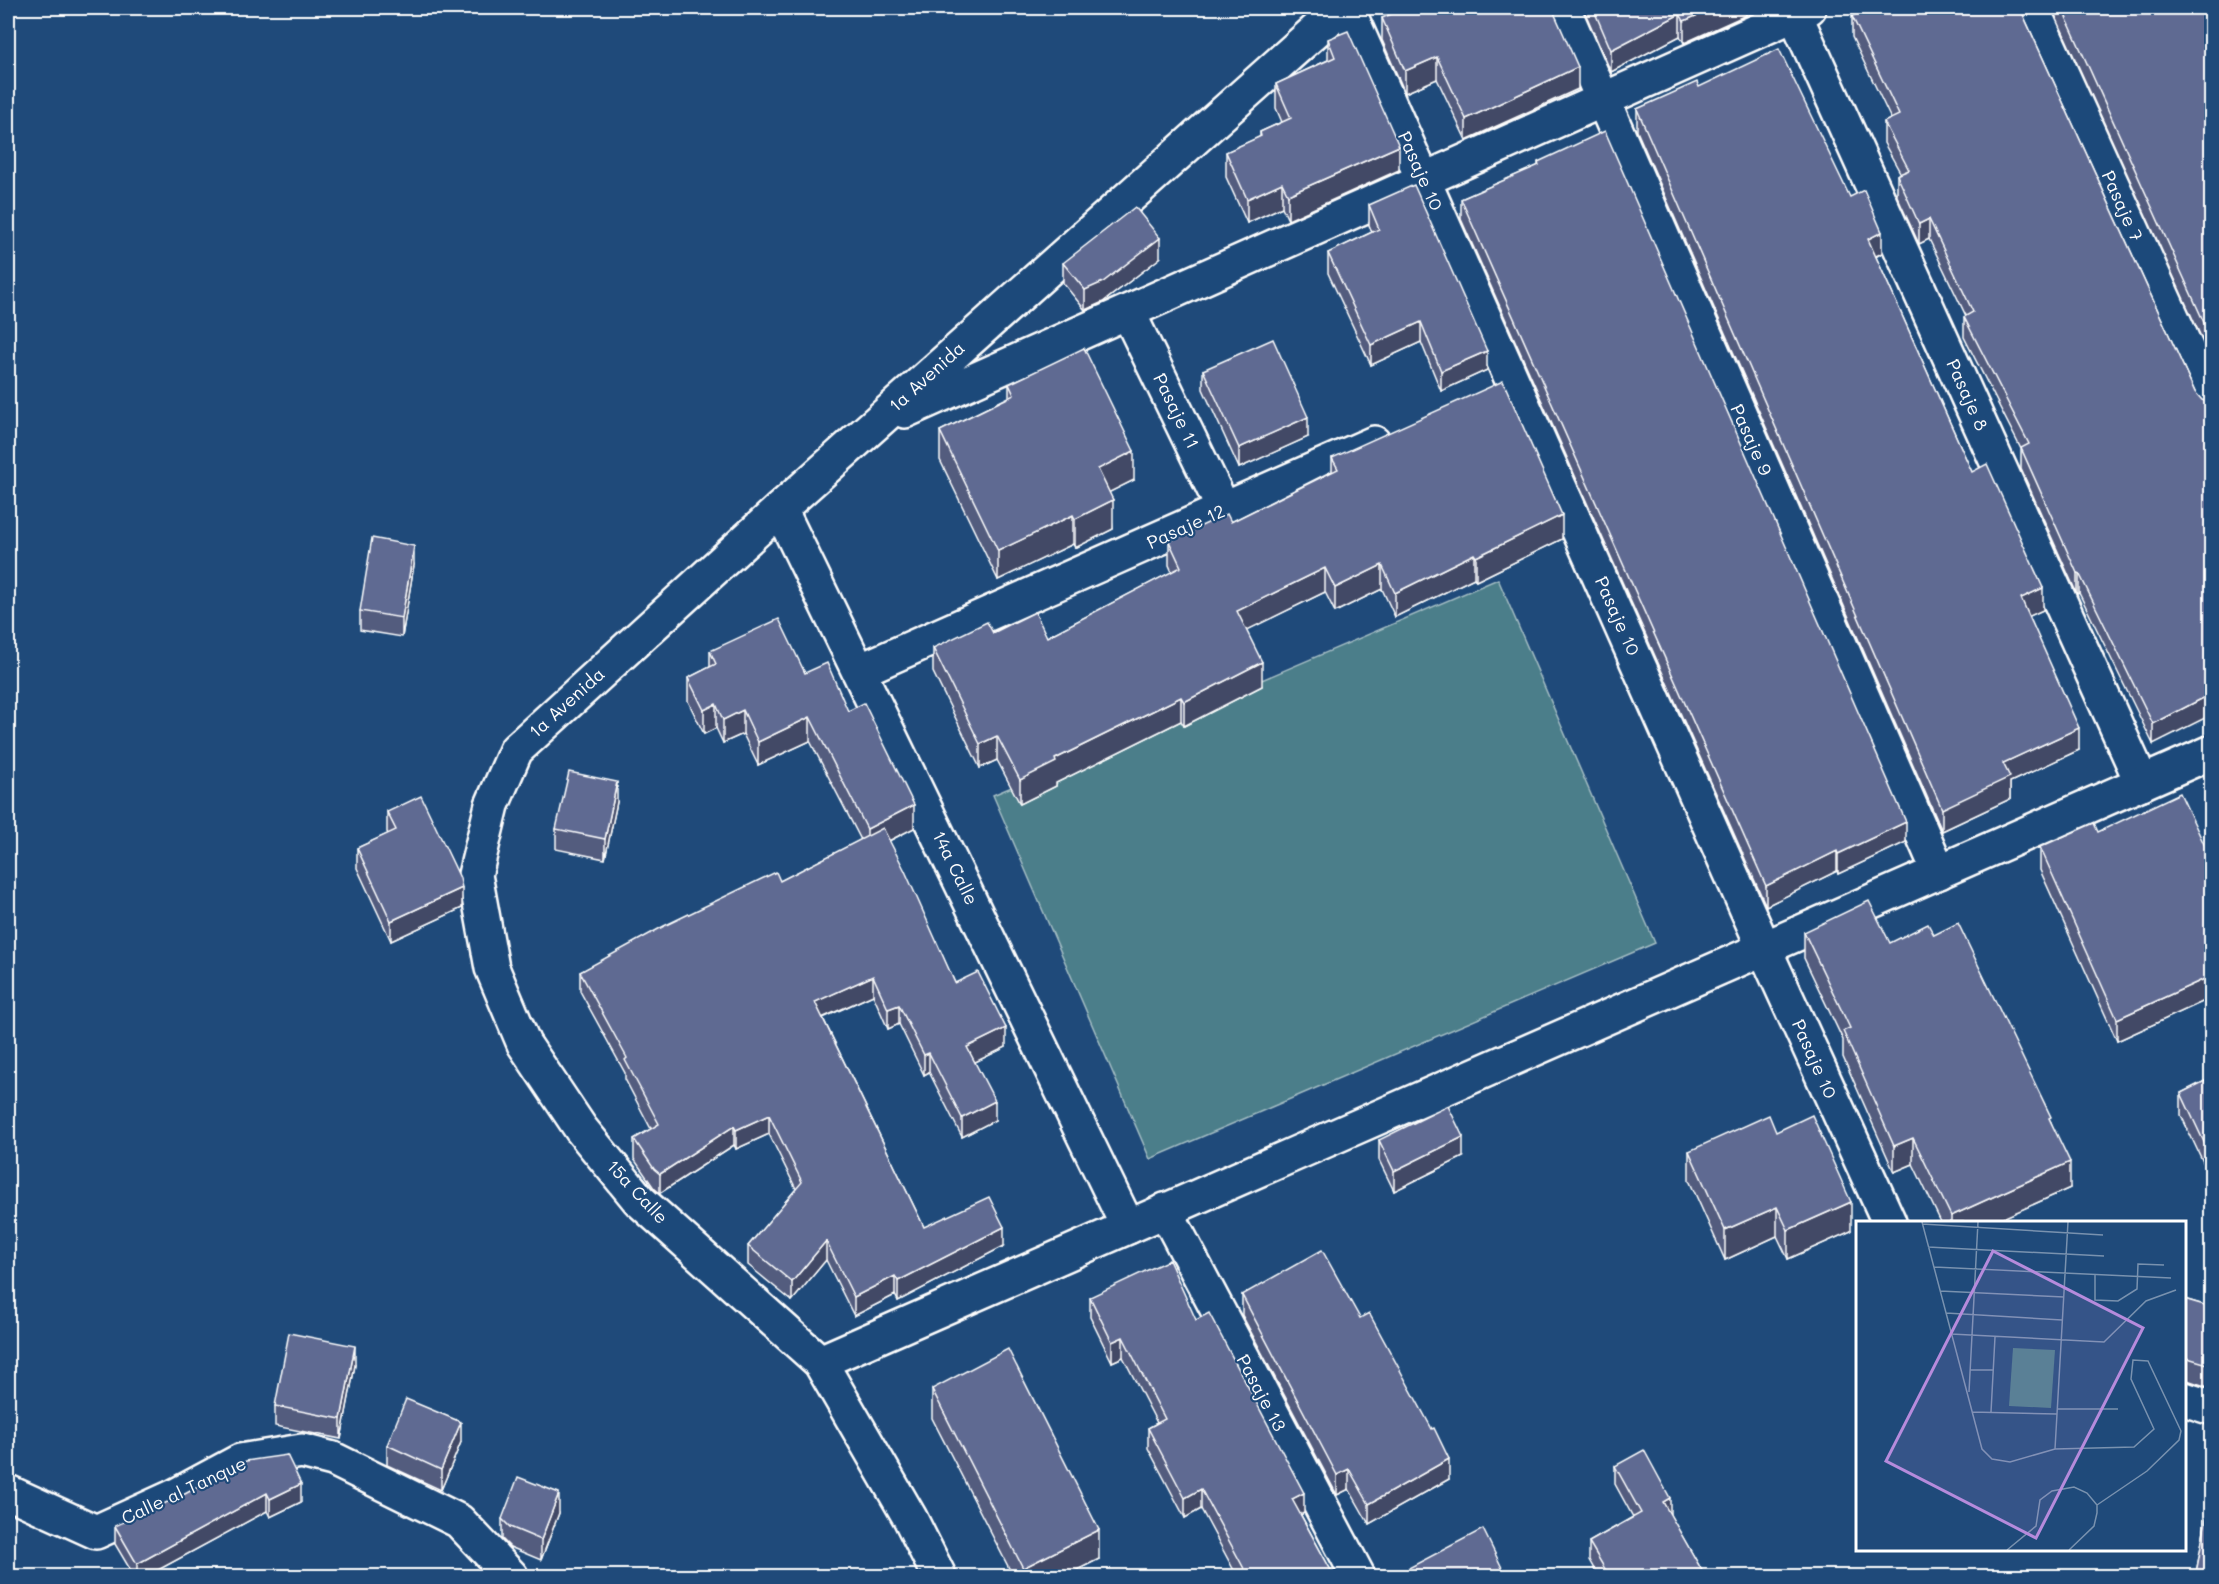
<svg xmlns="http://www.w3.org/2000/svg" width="2219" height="1584" font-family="Mali,sans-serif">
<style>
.green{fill:#4b7e8a;stroke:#a5bec4;stroke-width:1.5}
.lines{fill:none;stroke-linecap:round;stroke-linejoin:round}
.minor-casing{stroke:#fff;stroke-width:38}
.minor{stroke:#1f4a7a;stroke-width:33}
.wall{fill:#525b7e;stroke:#fff;stroke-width:1.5}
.shaded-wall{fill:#424a66;stroke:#fff;stroke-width:1.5}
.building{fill:#5f6a92;stroke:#fff;stroke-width:1.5}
.labels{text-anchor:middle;stroke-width:4.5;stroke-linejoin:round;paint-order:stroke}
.street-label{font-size:18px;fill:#fff;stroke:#1f4a7a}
.inset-road{fill:none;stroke:#7992af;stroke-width:1.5}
.view{fill:#b68bdc;fill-opacity:0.15;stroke:#b68bdc;stroke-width:3}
.inset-edge{fill:none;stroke:#fff;stroke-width:3}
</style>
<rect width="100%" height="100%" fill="#1f4a7a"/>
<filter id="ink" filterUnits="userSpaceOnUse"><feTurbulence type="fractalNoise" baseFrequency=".0167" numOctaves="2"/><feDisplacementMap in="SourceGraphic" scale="12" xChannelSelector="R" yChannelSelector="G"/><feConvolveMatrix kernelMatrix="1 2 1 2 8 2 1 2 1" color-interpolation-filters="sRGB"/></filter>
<g filter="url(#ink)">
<path class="green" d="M1498,579L1655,943L1150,1159L993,795Z"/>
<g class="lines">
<defs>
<g id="minor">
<path d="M1347,8L1764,948L1889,1222"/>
<path d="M1563,8L1939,872"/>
<path d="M1792,8L2142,783"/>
<path d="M2032,8L2212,405"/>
<path d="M1128,312L1224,510"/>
<path d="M905,411L1809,8"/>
<path d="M780,509L1128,1227"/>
<path d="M859,671L1374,443"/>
<path d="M1165,1210L1358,1576"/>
<path d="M820,1362L2212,752"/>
<path d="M2184,1399L2212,1408"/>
<path d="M8,1492L96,1532L175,1496L240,1461L302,1451L333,1459L459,1521L511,1576"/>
<path d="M939,1576L910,1518L820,1362L639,1200L581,1129L524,1044L492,968L475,875L492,805L516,750L780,509L1341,8"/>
</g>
</defs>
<use href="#minor" class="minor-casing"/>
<use href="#minor" class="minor"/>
</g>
<g class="wall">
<path d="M1583,8H1746V15L1684,43L1680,36L1611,72Z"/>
<path d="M1854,8H2020L2195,392L2153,744L2079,593L2077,594L2021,469V449L1964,337V317L1966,316L1929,239L1919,244L1897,196V175L1901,174L1884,143V122L1891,119L1852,37V16L1857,14Z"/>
<path d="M2052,8H2211V359Z"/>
<path d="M1382,18L1578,89L1466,140L1437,79L1405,93L1382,40Z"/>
<path d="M1328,39L1399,170L1288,220L1282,207L1247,223L1226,177V152L1260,137V132L1282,122L1276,108V84L1328,60Z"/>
<path d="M1699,87L1850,197L1882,253L1876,257L1972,472L2043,610L2029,616L2079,750L2010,782V799L1942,831L1637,131V109Z"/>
<path d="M1538,162L1906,842L1838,874L1837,871L1766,906L1461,219V199L1538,166Z"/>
<path d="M1369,205L1487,370L1441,391L1421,342L1371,365L1328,273V253L1372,232L1369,225Z"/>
<path d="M1160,258L1103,302L1085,310L1063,283V263Z"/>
<path d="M1203,370L1308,437L1239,468L1203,389Z"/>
<path d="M1009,384L1134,480L1109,492L1113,529L1075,548L1073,544L998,580L940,460V431L1009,397Z"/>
<path d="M1332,458L1562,539L1476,581L1474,578L1395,617L1382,589L1335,612L1325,592L1246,630L1262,686L1184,726L1181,721L1056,783V786L1020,804L997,760L980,768L933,672V648L993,633L1047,637L1172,572L1169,565V541L1231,522L1332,471Z"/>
<path d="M414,565L402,637L360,630V611Z"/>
<path d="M710,651L805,673L848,711L914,828L889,841L955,983L1006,1047L975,1062L995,1120L962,1137L929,1072L924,1075L899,1024L888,1029L873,995L823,1018L924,1227L1004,1246L898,1301L895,1295L854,1316L826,1260L792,1301L748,1265V1246L796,1189L769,1134L736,1149L734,1145L660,1193L654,1188L634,1159V1139L651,1129L625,1079V1073L580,991V972L780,881L861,840L810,741L758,765L743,734L723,743L716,728L704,734L688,701V678L710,667Z"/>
<path d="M617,802L605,859L556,849V829Z"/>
<path d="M387,812L462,908L391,941L357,868V848L388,834L387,832Z"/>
<path d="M2098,832L2211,859V998L2117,1041L2040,870V847Z"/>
<path d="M1804,932L1890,943L1934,935L2051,1122L2070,1188L1994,1222H1941L1913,1164L1894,1172L1843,1057V1040L1804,958Z"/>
<path d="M2211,1078V1179L2181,1115V1093Z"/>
<path d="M1776,1132L1851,1231L1788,1259L1777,1236L1725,1260L1689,1180V1151Z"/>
<path d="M1379,1140L1463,1157L1394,1191L1379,1160Z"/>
<path d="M1242,1295L1449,1479L1369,1524L1349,1489L1337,1495L1242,1315Z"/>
<path d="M1090,1297L1196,1320L1304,1513L1301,1515L1334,1576H1237L1201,1509L1185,1518L1148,1448V1428L1157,1423L1123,1357L1112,1362L1090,1317Z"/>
<path d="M2184,1299L2211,1307V1388L2184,1379Z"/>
<path d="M355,1365L341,1439L275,1426V1406Z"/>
<path d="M932,1389L1099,1559L1065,1576H1013L932,1418Z"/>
<path d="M461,1442L441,1490L387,1465V1445Z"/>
<path d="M287,1455L301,1502L270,1517L267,1511L147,1576H134L115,1544V1526Z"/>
<path d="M1615,1466L1670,1515L1705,1576H1598L1589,1560V1542L1633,1517L1615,1484Z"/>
<path d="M2211,1493V1576H2196V1573Z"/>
<path d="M559,1513L541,1560L510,1547L502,1539V1519Z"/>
</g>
<g class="shaded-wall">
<path d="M1714,8H1746V15L1684,43V21Z"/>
<path d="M1680,14V36L1611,72V50Z"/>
<path d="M1437,57V79L1405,93V71Z"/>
<path d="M1578,67V89L1466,140V119Z"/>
<path d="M1399,146V170L1288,220V195Z"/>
<path d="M1282,183V207L1247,223V199Z"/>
<path d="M1929,219V239L1919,244V224Z"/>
<path d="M1882,232V253L1868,260V239Z"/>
<path d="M1160,238V258L1103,302L1085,310V290Z"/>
<path d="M1421,322V342L1371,365V345Z"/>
<path d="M1487,351V370L1441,391V371Z"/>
<path d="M1308,417V437L1239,468V448Z"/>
<path d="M1134,451V480L1098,498V469Z"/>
<path d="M1113,500V529L1075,548V519Z"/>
<path d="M1073,515V544L998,580V551Z"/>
<path d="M1562,515V539L1476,581V557Z"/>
<path d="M414,546V565L402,637V618Z"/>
<path d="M1474,554V578L1395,617V593Z"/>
<path d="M1382,565V589L1335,612V588Z"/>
<path d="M1325,568V592L1237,635V611Z"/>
<path d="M2077,573H2079V593L2077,594Z"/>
<path d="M2043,588V610L2021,620V598Z"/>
<path d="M1262,662V686L1184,726V702Z"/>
<path d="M2211,694V715L2153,744V724Z"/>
<path d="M1181,697V721L1056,783V786L1020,804V780L1055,759Z"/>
<path d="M716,704V728L704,734V710Z"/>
<path d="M743,710V734L723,743V720Z"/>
<path d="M810,717V741L758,765V742Z"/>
<path d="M2079,728V750L2010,782V799L1942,831V809L2003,763Z"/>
<path d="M997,736V760L980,768V744Z"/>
<path d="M617,782V802L605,859V839Z"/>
<path d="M914,805V828L867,852V829Z"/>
<path d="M1906,822V842L1838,874V854Z"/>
<path d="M1837,851V871L1766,906V886Z"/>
<path d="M462,888V908L391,941V921Z"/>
<path d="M873,976V995L815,1021V1002Z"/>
<path d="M2211,976V998L2117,1041V1019Z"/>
<path d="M899,1005V1024L888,1029V1009Z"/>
<path d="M1006,1028V1047L967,1066V1047Z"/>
<path d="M929,1053V1072L924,1075V1055Z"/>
<path d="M995,1101V1120L962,1137V1118Z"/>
<path d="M769,1115V1134L736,1149V1130Z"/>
<path d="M734,1126V1145L660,1193V1174Z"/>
<path d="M1463,1137V1157L1394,1191V1171Z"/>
<path d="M1913,1138V1164L1894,1172V1146Z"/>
<path d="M2070,1162V1188L1994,1222H1951V1216Z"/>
<path d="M1851,1202V1231L1788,1259V1230Z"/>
<path d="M1777,1207V1236L1725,1260V1230Z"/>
<path d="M1004,1227V1246L898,1301V1281Z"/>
<path d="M826,1241V1260L792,1301V1282Z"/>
<path d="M895,1276V1295L854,1316V1297Z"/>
<path d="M1123,1337V1357L1112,1362V1342Z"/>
<path d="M355,1346V1365L341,1439V1419Z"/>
<path d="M461,1422V1442L441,1490V1470Z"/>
<path d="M1449,1459V1479L1369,1524V1504Z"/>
<path d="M1349,1469V1489L1337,1495V1475Z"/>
<path d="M301,1484V1502L270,1517V1499Z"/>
<path d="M1201,1489V1509L1185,1518V1498Z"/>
<path d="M267,1493V1511L147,1576H137V1564Z"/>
<path d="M559,1493V1513L541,1560V1540Z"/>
<path d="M1304,1493V1513L1292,1519V1499Z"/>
<path d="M1670,1498V1516L1663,1502Z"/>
<path d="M1099,1530V1559L1065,1576H1023V1568Z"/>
</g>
<g class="building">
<path d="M1405,8H1552L1578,67L1466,119L1437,57L1405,71L1382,18Z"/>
<path d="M1593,8H1714L1684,21L1680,14L1611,50Z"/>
<path d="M1863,8H2020L2195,392L2202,400L2211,403V694L2153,724L2079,573H2077L2021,448L2029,444L1964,317L1973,312L1929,219L1919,224L1897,175L1909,170L1884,122L1899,115L1852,16L1865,10Z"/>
<path d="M2062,8H2211V338Z"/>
<path d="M1348,31L1399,146L1288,195L1282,183L1247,199L1226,152L1261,136L1260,132L1291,118L1276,84L1335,57L1328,39Z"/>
<path d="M1779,49L1850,197L1864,190L1882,232L1868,239L1972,472L1987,464L2043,588L2021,598L2079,728L2003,763L2010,777L1942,809L1637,109L1697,82L1699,87Z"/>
<path d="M1605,131L1906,822L1838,854L1837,851L1766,886L1461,199L1539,165L1538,162Z"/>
<path d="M1414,185L1487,351L1441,371L1421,322L1371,345L1328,253L1379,229L1369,205Z"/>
<path d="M1135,207L1160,238L1103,282L1085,290L1063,263Z"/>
<path d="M1273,339L1308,417L1239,448L1203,370Z"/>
<path d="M1084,348L1134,451L1098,469L1113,500L1075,519L1073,515L998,551L940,431L1014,395L1009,384Z"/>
<path d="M1503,381L1562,515L1476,557L1474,554L1395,593L1382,565L1335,588L1325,568L1237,611L1262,662L1184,702L1181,697L1055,759L1056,762L1020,780L997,736L980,744L933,648L987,622L993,633L1035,612L1047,637L1181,567L1169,541L1227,514L1231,522L1338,469L1332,458Z"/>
<path d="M372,538L414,546L402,618L360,611Z"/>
<path d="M779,619L805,673L827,663L848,711L864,703L914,805L867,829L810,717L758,742L743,710L723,720L716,704L704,710L688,678L716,664L710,651Z"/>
<path d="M569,772L617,782L605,839L556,829Z"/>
<path d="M2180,793L2211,859V976L2117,1019L2040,847L2094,823L2098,832Z"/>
<path d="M421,796L460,878L462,888L391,921L357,848L396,830L387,812Z"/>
<path d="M883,828L905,871L955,983L978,972L1006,1028L967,1047L995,1101L962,1118L929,1053L924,1055L899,1005L888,1009L873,976L815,1002L924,1227L989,1197L1004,1227L898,1281L895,1276L854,1297L826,1241L792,1282L748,1246L802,1182L769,1115L736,1130L734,1126L660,1174L654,1169L634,1139L659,1124L625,1060L627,1058L580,972L664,926L776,872L780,881Z"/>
<path d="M1869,901L1890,943L1928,924L1934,935L1958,923L2051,1117L2049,1118L2070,1162L1951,1216L1913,1138L1894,1146L1843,1031L1850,1028L1804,932Z"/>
<path d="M2211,1078V1157L2181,1093Z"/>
<path d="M1448,1106L1463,1137L1394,1171L1379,1140Z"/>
<path d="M1769,1115L1776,1132L1812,1115L1851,1202L1788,1230L1777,1207L1725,1230L1689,1151Z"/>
<path d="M1322,1250L1360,1318L1369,1313L1432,1429L1434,1428L1449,1459L1369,1504L1349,1469L1337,1475L1242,1295Z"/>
<path d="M1169,1260L1196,1320L1209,1313L1304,1493L1292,1499L1334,1576H1248L1201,1489L1185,1498L1148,1428L1165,1419L1123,1337L1112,1342L1090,1297Z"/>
<path d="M2184,1299L2211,1307V1365L2184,1357Z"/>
<path d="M289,1333L355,1346L341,1419L275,1406Z"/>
<path d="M1008,1349L1099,1530L1023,1568L932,1389Z"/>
<path d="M406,1399L461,1422L441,1470L387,1445Z"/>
<path d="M1644,1450L1670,1498L1663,1502L1705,1576H1609L1589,1542L1641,1513L1615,1466Z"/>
<path d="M287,1455L301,1484L270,1499L267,1493L137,1564L115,1526L183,1495L246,1461Z"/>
<path d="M518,1477L559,1493L541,1540L510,1527L502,1519Z"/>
<path d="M2211,1493V1576L2196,1573Z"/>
<path d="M1483,1529L1506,1576H1406L1403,1571Z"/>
<path d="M921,1572L924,1576H912Z"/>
</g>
</g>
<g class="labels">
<g class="street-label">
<text transform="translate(1420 171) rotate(66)" y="6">Pasaje 10</text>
<text transform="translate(2122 206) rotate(66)" y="6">Pasaje 7</text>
<text transform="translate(927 377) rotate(-42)" y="6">1a Avenida</text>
<text transform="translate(1967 395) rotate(66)" y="6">Pasaje 8</text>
<text transform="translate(1176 411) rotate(64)" y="6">Pasaje 11</text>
<text transform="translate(1751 440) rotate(66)" y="6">Pasaje 9</text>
<text transform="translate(1186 527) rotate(-24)" y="6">Pasaje 12</text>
<text transform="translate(1617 616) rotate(66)" y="6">Pasaje 10</text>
<text transform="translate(567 703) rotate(-42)" y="6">1a Avenida</text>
<text transform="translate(955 868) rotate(64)" y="6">14a Calle</text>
<text transform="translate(1814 1059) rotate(66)" y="6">Pasaje 10</text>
<text transform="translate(637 1192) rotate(47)" y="6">15a Calle</text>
<text transform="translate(1261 1393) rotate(62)" y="6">Pasaje 13</text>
<text transform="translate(184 1491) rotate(-25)" y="6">Calle al Tanque</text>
</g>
</g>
<g transform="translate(1856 1221)">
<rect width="330" height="330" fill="#1f4a7a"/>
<path d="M157,127L199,129L195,187L153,185Z" fill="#4b7e8a"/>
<path class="inset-road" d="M66,1L126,228L136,238L154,241L199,228L278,226L298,208L275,158L277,139L292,140L325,210L323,219L291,250L241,284M66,3L247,14M72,26L248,35M78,46L315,57M239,54V79L262,80L281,68L282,43L308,44M84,70L208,76M90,92L206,99M95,113L248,121L290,80L320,69M114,149H137M113,171L122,1M201,188H262M116,191L201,193M135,191L139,116M199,228L212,1M151,329L180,305L184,279L196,270L218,266L231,272L241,284V292L238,305L213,329"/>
<path class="view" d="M137,30L287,107L180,317L30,240Z"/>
<rect width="330" height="330" class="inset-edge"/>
</g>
<rect width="2219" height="1584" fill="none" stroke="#1f4a7a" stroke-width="30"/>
<rect x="15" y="15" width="2189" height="1554" fill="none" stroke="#fff" stroke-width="2" filter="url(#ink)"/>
</svg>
